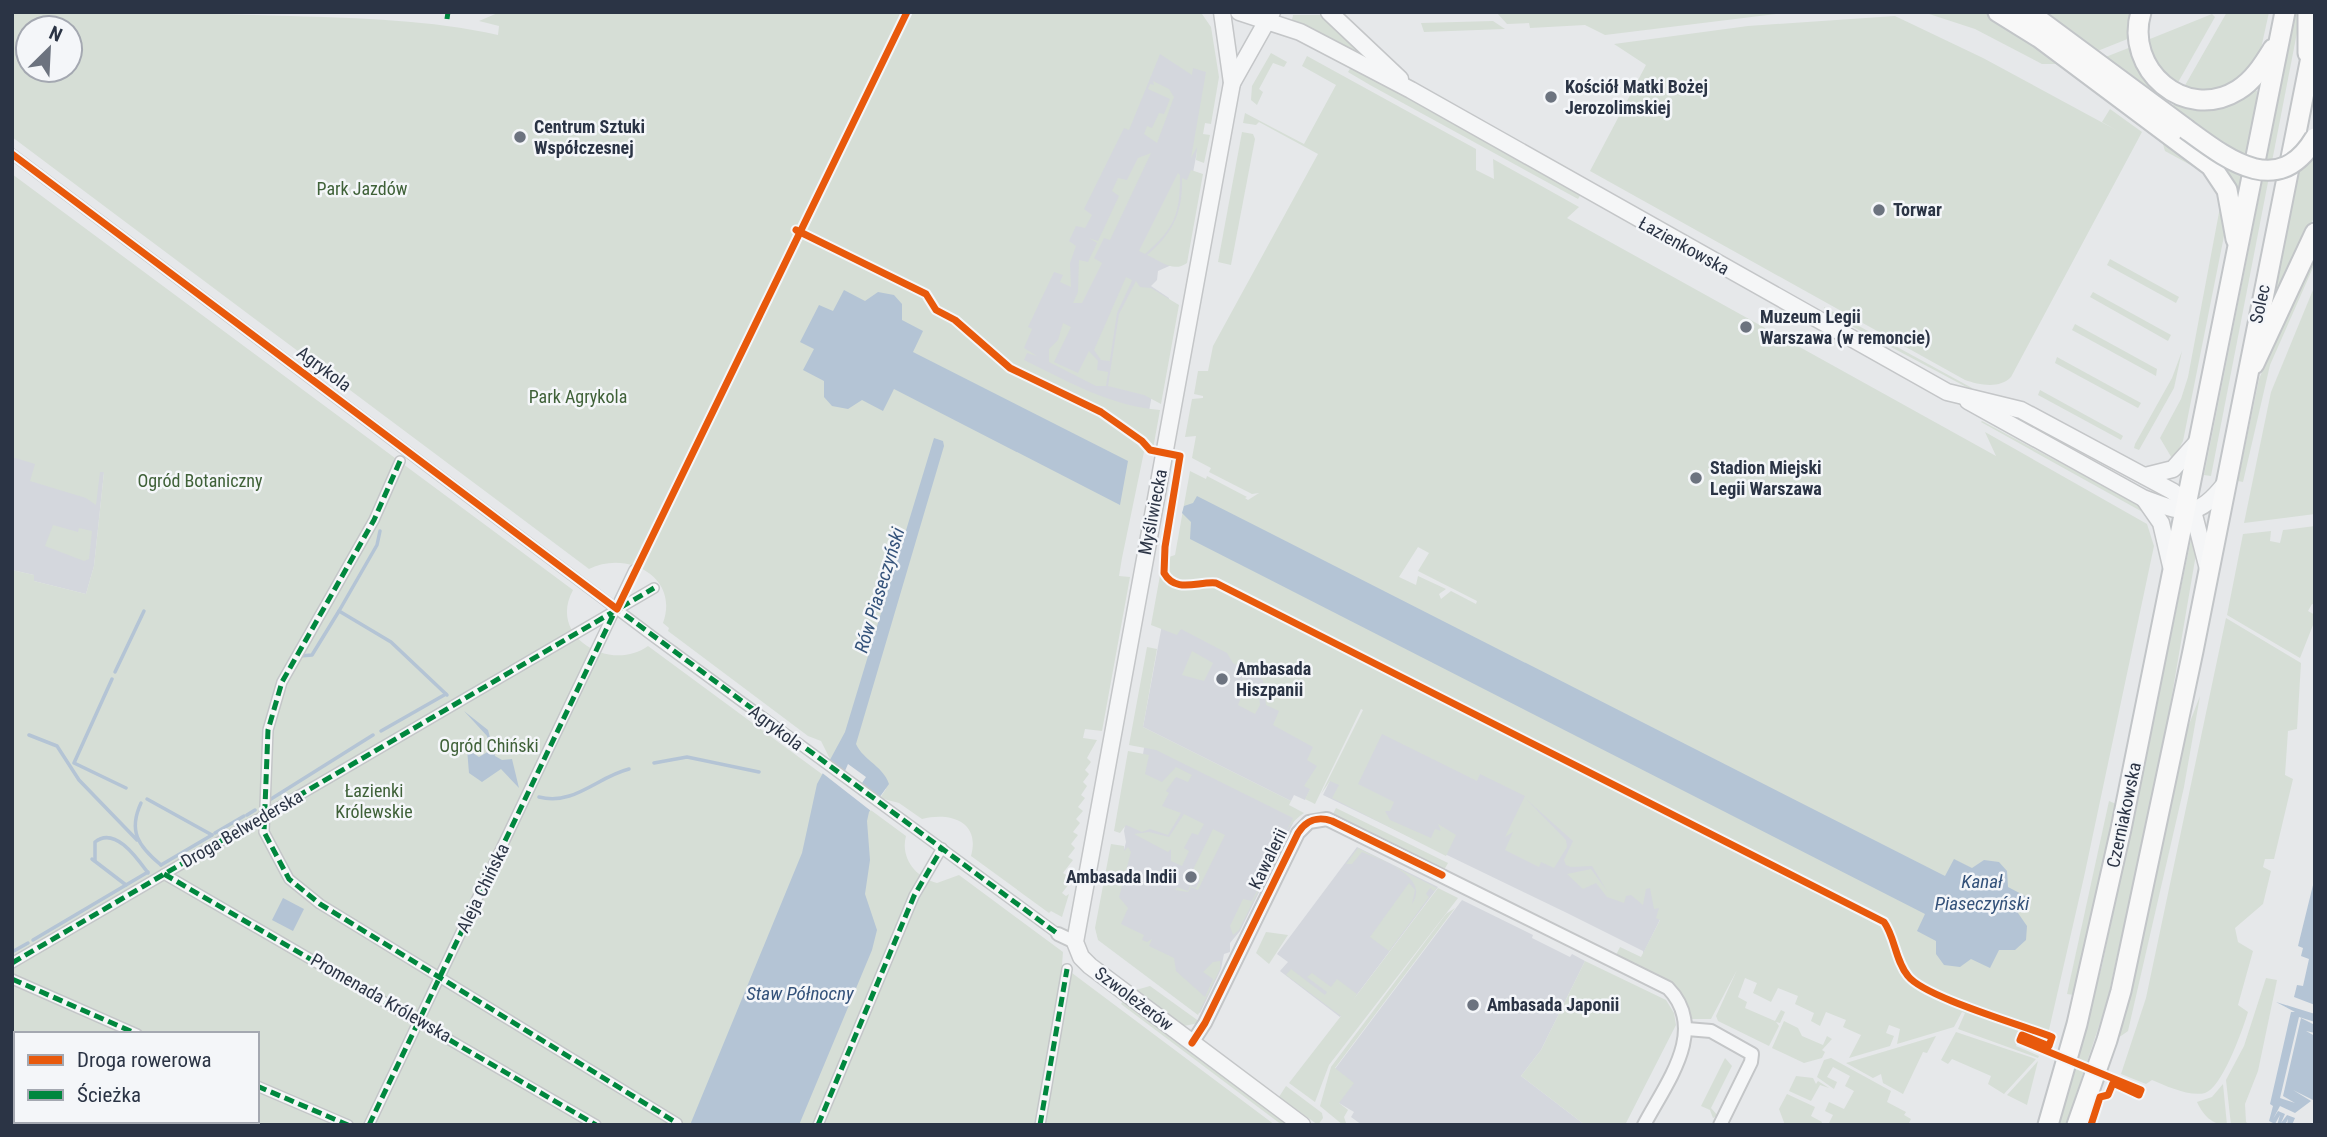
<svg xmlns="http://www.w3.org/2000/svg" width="2327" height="1137" font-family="'Roboto Condensed',sans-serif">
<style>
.built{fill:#d4d7dd}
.green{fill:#d6ded6;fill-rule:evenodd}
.water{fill:#b4c4d5}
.pier{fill:#e6e8ea}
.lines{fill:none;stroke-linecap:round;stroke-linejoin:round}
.stream{stroke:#b4c4d5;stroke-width:3.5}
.pedestrian-casing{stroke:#c4c6c8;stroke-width:12}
.minor-casing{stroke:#c4c6c8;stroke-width:16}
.tertiary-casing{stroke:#c4c6c8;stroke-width:19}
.primary-casing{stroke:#c2c5c8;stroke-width:23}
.pedestrian{stroke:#f5f6f7;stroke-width:9}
.minor{stroke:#f5f6f7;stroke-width:12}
.tertiary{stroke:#f5f6f7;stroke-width:16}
.primary{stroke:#f8f8f8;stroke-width:19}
.primary-bridge-casing{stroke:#c2c5c8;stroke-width:23;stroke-linecap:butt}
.primary-bridge{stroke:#f8f8f8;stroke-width:19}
.quiet{stroke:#00873e;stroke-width:5;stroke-dasharray:10 5;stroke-linecap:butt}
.cycleway-casing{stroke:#f4f6f9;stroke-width:11}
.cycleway{stroke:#e8590c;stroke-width:7}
.poi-dot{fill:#6c737f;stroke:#f4f6f9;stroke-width:2.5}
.labels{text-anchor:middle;stroke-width:5;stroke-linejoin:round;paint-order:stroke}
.poi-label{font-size:18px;font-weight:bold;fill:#2b3445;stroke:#f4f6f9;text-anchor:start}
.park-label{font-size:18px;fill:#3f6138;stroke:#f4f6f9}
.street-label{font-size:18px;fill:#2b3445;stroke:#f4f6f9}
.water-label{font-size:19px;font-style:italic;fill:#34527a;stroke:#f4f6f9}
</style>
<rect width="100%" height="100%" fill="#e6e8ea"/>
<g class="built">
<path d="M1211,27L1208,93L1176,263L1158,271L1157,280L1151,286L1169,298V302L1147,422L1012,357L1166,35Z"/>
<path d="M12,445L104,472L94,566L86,594L34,581V575L12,570Z"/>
<path d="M1164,614L1350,708L1305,800L1294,795L1291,801L1143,727Z"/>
<path d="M1364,711L1684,871L1643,954V951L1567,913L1323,795Z"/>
<path d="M1145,742L1296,817L1240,931L1230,943V952L1224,954L1221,969L1200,1013L1120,953L1108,912L1126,842L1124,831L1135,770L1141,766Z"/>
<path d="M1357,847L1438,887L1340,1017L1280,971L1288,962L1277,954Z"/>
<path d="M1462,900L1533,935L1532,938L1570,957L1572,954L1585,961L1541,1050L1521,1076L1585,1125H1362L1351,1117L1354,1112L1339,1103L1335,1069Z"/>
</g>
<g class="green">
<path d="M12,12C105,12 198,13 291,16C360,18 431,20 498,35L499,26L479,21L500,12L1202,14L1211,27L1219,77L1211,124L1205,123L1203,134L1210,135L1204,163L1196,160L1197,147L1191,158L1206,72L1193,68L1192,75L1160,54L1129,130L1124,128L1084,209L1092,215L1085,228L1076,226L1069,241L1076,246L1070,263L1071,287L1060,282L1063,275L1054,272L1028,327L1032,329L1024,348L1037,356L1027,353L1024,360C1067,381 1110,406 1160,410L1153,449L1144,441L1145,447L1122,558L1119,576L1130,577L1102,731L1085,729L1083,738L1097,740L1087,758L1091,762L1085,770L1089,774L1083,782L1087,786L1081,795L1085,798L1078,807L1083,811L1076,819L1080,823L1073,832L1078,835L1071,844L1075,848L1068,857L1073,860L1063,873L1068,876L1064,881L1069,884L1062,893L1066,896L1069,894L1062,917L1051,911L1049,913L971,856C981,820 948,812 922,819L899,803L880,798L886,789L836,753L831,761L821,741L808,736L668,631L669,628L663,623C680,576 626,550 589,569L12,137ZM28,28H70V70H28Z"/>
<path d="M1793,12L1605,35L1585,25L1530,28L1529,23L1507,24L1497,13Z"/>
<path d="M1923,12H1987L2065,64H2042L1975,29Z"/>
<path d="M2040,12H2133L2130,38L2095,52Z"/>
<path d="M2227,12H2269L2252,90L2257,91L2255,115L2237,196L2164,122Z"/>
<path d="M2296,12H2301L2211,476L2204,475Z"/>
<path d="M2212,14L2215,17L2176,86L2163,77L2145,41Z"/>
<path d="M1293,15H1322L1375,63L1292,20Z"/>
<path d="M1895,16L1983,58L2116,130L2102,122L2110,109L2142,132L2011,377C2000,389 1979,385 1965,380L1590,171L1646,65L1614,44L1748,26Z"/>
<path d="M1493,21L1505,29L1424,32L1421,23Z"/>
<path d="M2131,47L2167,98L2164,103L2103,58Z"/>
<path d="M1271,53L1287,62L1284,67L1273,63L1259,89L1263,92L1257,105L1251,100L1252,86Z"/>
<path d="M1307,56L1476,149V170L1494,179L1493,159L1579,207L1567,218L1996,456L1985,432L2147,524L2154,546L2084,877L2046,1043L2021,1033L2016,1046L2039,1056L2038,1058L1958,1029L1965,1013L1962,1012L1954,1027L1897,1044L1900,1029L1889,1025L1886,1033L1894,1036L1890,1046L1849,1058L1861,1035L1843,1027L1846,1020L1826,1012L1820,1026L1811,1021L1814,1013L1795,1004L1798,996L1778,988L1771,1002L1753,993L1757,983L1745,978L1738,997L1747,1002L1745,1008L1775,1021L1781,1010L1785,1012L1780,1023L1776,1022L1779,1026L1769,1046L1718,1021L1716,1016L1737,970L1711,1019H1692C1682,982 1648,971 1616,955L1620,947L1641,957L1660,920L1656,918L1659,908L1654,909L1650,888L1646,889L1643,905L1631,895L1626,896L1624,903L1607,897L1596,883L1583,889L1567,874L1591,869L1607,891L1592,866L1571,867L1566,865L1564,860L1573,841L1526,799L1566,840L1567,847L1554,868L1541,862L1539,867L1505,850L1513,832L1505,837L1525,796L1480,774L1477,781L1382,734L1358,784L1394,802L1390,811H1385L1390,820L1431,838L1435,829L1441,831L1438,824L1456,835L1446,856L1332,798L1339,785L1330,781L1321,794L1363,710L1361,709L1315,804L1305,799L1310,789L1304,786L1317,766L1307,760L1313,747L1273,725L1279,711L1266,705L1263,680L1233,663L1227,653L1181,629L1177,635L1151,625L1163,559L1175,555L1190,471L1206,479L1207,476L1247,497L1245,498L1248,500L1259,493L1252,494L1209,472L1211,468L1192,458L1196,436L1185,437L1192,399L1203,398V396L1194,394L1198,371H1208L1213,346L1318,154L1259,122L1256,125L1243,123L1245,113L1304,144L1336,85L1302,66ZM1418,547L1429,553L1418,571L1477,601L1476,604L1451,591L1441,599L1439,594L1446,589L1418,576L1416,585L1399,577Z"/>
<path d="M1351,67L1581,194L1578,199L1370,85L1348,72Z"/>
<path d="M1153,81L1169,89L1174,97L1157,143L1144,134L1147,126L1152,128L1159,113L1164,114L1170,99L1148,89L1150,84L1154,85Z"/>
<path d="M1242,132L1253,134L1255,139L1231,265L1218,262Z"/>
<path d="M2160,134C2198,171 2230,173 2224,236L2183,441L2173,460L2160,438L2181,399L2188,377L2221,202L2216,186L2205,173L2165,151Z"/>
<path d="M2315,151V215L2270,318L2292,169Z"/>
<path d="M1151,153L1110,240L1104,238L1094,258L1102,263L1082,303H1073L1078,292L1079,260L1088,262L1097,243L1089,238L1098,241L1119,196L1112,191L1118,178L1127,180L1138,158Z"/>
<path d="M1191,170L1203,174L1187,263C1173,273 1161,261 1147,255C1173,233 1183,212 1182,178L1187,180Z"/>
<path d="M1178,173L1180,175C1180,214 1175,228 1145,254L1139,251Z"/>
<path d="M12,174L573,590C547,637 611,673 648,646L906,836C900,858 916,878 937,883L959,875L1063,952L1062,965L1072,973L1275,1125H12V570L34,575V581L86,594L94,566L104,472H100L96,505L86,498L30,481L35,464L12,457ZM16,1034H257V1121H16Z"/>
<path d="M2315,248V263L2270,365L2243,482L2238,481L2259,379Z"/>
<path d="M2110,259L2179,297L2176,303L2107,265Z"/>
<path d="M1126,277L1132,280L1131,283L1117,313L1106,386H1096L1049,362V349L1058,340L1063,323L1071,327L1054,362L1078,373L1089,351L1098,361L1097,370L1108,372L1110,361L1101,360L1094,350Z"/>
<path d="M1136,281L1140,287L1151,288L1179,305L1161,404L1144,395L1108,386L1119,314Z"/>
<path d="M2315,285V514L2244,523L2271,392Z"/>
<path d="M2093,292L2171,335L2168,341L2090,297Z"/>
<path d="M1824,307L1972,388V390L1825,312Z"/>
<path d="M2075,324L2157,369L2156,376L2072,330Z"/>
<path d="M2182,351L2174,388L2139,450L2134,448L2135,444L2172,378Z"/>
<path d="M2057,357L2141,403L2138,408L2055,363Z"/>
<path d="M2040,390L2120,434L2123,436L2121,440L2038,395Z"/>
<path d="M1982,421L2132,501L2148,515L1981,422Z"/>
<path d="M53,525L78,532L79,528L92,531L89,559L84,561L45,546Z"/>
<path d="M2315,526V605L2312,604L2308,611L2315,615V620L2300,658L2227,615L2243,534L2271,531L2270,541L2280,543L2283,530Z"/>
<path d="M2193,530L2196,554L2165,736L2107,1002L2066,1125H2058L2102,966Z"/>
<path d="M2226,618L2301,663L2297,729L2288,731L2285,775L2293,779L2274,859H2265L2263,867L2271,871L2263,904L2235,928L2238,942L2253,951L2238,1005L2248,1012C2243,1029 2222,1088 2205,1093C2190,1097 2166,1086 2152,1080L2146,1084L2121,1074L2146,998Z"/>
<path d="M1147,647L1157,649L1143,727L1291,801L1289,805L1304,813C1292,821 1282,834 1279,849L1239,930L1233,935L1230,926L1243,899L1252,901L1293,818L1156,750L1129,745Z"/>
<path d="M1192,651L1213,663L1204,681L1182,675Z"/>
<path d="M1243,678L1258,686L1260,705L1255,714L1238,705L1243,692Z"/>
<path d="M2200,696L2184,787L2128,1031L2118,1038L2136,970L2188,727Z"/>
<path d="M1128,751L1149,755L1145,774L1162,782L1176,767L1192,775L1188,782L1176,777L1166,791L1169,793L1162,806L1181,813L1168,835L1150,829L1142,832L1126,825L1120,833L1114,831Z"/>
<path d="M2109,801L2116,804L2074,995L2067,994Z"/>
<path d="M1336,808L1448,863L1444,870L1332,816Z"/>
<path d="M1184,814L1204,824L1198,835L1192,833L1184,848L1189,851L1182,866L1171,861V849L1168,852L1134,834L1149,832L1169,837Z"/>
<path d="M1213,829L1225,835L1198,890L1191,887L1188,892L1175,890L1177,887L1188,891L1190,886L1196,888L1200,880L1190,876Z"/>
<path d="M1111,844L1124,846V851L1128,847L1131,852L1119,897L1128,908L1121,924L1144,935L1142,940L1147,942L1152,939L1149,946L1174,958L1176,971L1205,997L1213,979L1203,972L1213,962L1220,961V969L1198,1015L1098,940L1095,928Z"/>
<path d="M1358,848L1437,888L1434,891L1430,888L1426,894L1429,897L1389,951L1370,937L1409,883L1415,890L1412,904C1431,877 1381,860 1362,852L1352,864H1346Z"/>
<path d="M1438,888L1458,898L1329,1065L1315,1102L1289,1083L1341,1016L1286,975L1291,969L1325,995L1327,992L1307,977L1312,973L1331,987L1337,979L1357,994L1353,1000Z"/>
<path d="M1455,908L1335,1068L1354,1083L1339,1103L1348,1110L1344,1117L1346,1123L1343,1125L1320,1106L1331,1067L1446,914Z"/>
<path d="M1266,932L1288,935L1269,964L1256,953Z"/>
<path d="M1585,961L1666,1000L1674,1013L1676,1025L1625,1125H1585L1521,1076L1541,1050Z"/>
<path d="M2266,978L2277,980L2258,1071L2245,1104L2246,1122L2250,1125H2231L2226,1080L2244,1046Z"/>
<path d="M1150,986L1200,1022L1199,1023L1184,1026L1136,990Z"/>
<path d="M1123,1001L1284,1122L1282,1125L1121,1004Z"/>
<path d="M1784,1021L1798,1028L1802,1036L1823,1045L1827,1036L1832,1039L1822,1050L1825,1052L1822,1058L1804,1063L1772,1048Z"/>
<path d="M1956,1032L2036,1059L2004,1094L1988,1084L1991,1076L1952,1059L1948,1064L1941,1060Z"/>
<path d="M1936,1036L1927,1053L1923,1052L1903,1094L1883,1083L1881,1074L1873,1078L1846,1063Z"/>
<path d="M1725,1058L1732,1066L1711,1108L1718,1116L1713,1118L1710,1110L1701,1106Z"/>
<path d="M1831,1058L1891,1091L1887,1102L1906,1112L1904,1115L1911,1119L1908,1125H1828L1833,1115L1825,1111L1829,1102L1844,1109L1854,1091L1845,1086L1850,1076L1833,1067L1827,1077L1837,1082L1834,1089L1817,1077L1824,1060Z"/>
<path d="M2038,1061L2027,1105L2007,1095Z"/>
<path d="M1796,1076L1813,1078L1816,1084L1818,1081L1829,1088L1820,1085L1811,1101L1789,1091Z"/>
<path d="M2223,1084L2227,1125C2212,1125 2203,1115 2197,1102L2212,1097Z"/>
<path d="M1286,1086L1322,1113L1323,1118L1318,1125L1279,1097Z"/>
<path d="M1787,1094L1815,1107L1811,1116L1822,1122L1821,1125H1785L1779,1109Z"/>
</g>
<g class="water">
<path d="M844,290L865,301L878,292L894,295L902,304V320L923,331L913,352L1128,461L1120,505L894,389L883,411L862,400L848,409L832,406L824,397V381L803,370L814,349L800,342L819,305L833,311Z"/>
<path d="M934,438L943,441L944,446L856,744C863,760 883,766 889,784L869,812L867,821L870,860L865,894L877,930L872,950L799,1125H690L802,853L817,784L845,732Z"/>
<path d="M1197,496L1945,876L1954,859L1972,868L1984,860L1999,862L2007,871L2008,887L2027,897L2018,913L2027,926L2026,940L2015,950H1999L1990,968L1971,959L1960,967L1944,965L1936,954V941L1917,931L1925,914L1190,539L1191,522L1182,513L1184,506L1193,503Z"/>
<path d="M464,711L488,730L495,756L502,760L512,759L519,788L501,769L482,782L469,773L467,749L479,757L491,750L487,736Z"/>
<path d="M2315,877V1005L2294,997L2297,985L2303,986L2309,959L2301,956L2303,948L2298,946Z"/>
<path d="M283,898L304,909L293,931L272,920Z"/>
<path d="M2276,1002L2315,1014V1022L2299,1017L2280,1098L2295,1103L2283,1096L2301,1018L2315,1025V1033L2306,1031L2315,1036V1101L2293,1090L2311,1101L2295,1113L2280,1106L2273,1119L2278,1111L2285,1114L2281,1123L2287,1115L2295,1118L2292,1125H2287L2288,1119L2285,1125H2277L2280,1115L2275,1124L2269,1121L2273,1106L2270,1104L2291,1012H2295Z"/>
</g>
<path class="pier" d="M830,760L845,771L848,764L866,777L862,783L881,798L871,811L821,772Z"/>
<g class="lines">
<g class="stream">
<path d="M380,531L377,545L339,611L391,642L447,695"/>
<path d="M300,656L312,655L339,611"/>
<path d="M115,672L144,611"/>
<path d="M112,679L74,763L126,788"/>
<path d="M381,731L446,694"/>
<path d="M29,735L57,746L79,780L137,840"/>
<path d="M654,763L687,757L759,772"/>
<path d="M539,797C574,806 597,777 629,769"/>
<path d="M147,799L212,835"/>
<path d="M271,799L373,735"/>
<path d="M141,803C128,831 138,846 161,865"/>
<path d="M247,815L255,810"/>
<path d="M215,833L244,816"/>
<path d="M92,859L126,885"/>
<path d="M95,861V842C115,826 137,858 148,873"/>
<path d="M161,865L212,835"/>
<path d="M33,940L148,872"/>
<path d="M12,952L28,943"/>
</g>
<defs>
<g id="pedestrian">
<path d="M12,154L651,635L1058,934"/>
<path d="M400,461L374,520L282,682L268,730L264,832L289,879L320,904L677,1123"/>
<path d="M164,874L596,1125"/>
<path d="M12,963L654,588"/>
<path d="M12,979L137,1034"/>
<path d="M257,1086L348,1125"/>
<path d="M369,1125L634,570"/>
<path d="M818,1125L914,896L942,848"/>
<path d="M1040,1125L1067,969"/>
</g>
<g id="minor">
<path d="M1058,934L1075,942"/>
<path d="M1687,1029L1711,1031L1752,1054L1751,1062L1720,1125"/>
<path d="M1192,1043L1205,1023L1298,833L1309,822L1327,819L1668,988C1709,1030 1666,1083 1644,1125"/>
</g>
<g id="tertiary">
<path d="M1222,12L1232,83L1075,942L1081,957L1090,966L1302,1125"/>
<path d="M1239,12L1300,32L1411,90L1947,392L2021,410L2172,491L2188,503L2193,511L2208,569"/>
<path d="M1329,12L1400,79"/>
<path d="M1232,83L1272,12"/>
<path d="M1968,401L2143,498C2182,512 2195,522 2224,485"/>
<path d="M2145,476L2173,469L2198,441"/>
<path d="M2145,500L2161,523L2171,566"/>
</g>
<g id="primary">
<path d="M1998,12L2040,38L2211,166L2227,190L2236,239"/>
<path d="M2028,12L2186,129"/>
<path d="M2141,12C2124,69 2185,123 2238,90C2254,80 2263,65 2273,49"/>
<path d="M2308,53V12"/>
<path d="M2254,364L2315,233"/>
<path d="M2048,1125L2077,1024L2121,829L2285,12"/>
<path d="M2077,1125L2107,1040L2121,991L2193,651L2315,37"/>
</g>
</defs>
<use href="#pedestrian" class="pedestrian-casing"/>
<use href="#minor" class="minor-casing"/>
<use href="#tertiary" class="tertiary-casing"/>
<use href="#primary" class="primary-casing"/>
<use href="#pedestrian" class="pedestrian"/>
<use href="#minor" class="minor"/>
<use href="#tertiary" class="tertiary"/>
<use href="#primary" class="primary"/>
<defs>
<path id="primary-bridge" d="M2186,129C2227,159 2278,200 2315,138"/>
</defs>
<use href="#primary-bridge" class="primary-bridge-casing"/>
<use href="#primary-bridge" class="primary-bridge"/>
<g class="quiet">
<path d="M447,19L448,12"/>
<path d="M400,461L374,520L282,682L268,730L264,832L289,879L320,904L677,1123"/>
<path d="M613,606L1058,934"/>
<path d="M164,874L596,1125"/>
<path d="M12,963L654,588"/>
<path d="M12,979L137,1034"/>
<path d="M257,1086L348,1125"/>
<path d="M369,1125L617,607"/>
<path d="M818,1125L914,896L942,848"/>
<path d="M1040,1125L1067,969"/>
</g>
<defs>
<g id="cycleway">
<path d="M12,154L617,609L907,12"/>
<path d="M796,230L926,294L936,310L955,320L1010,368L1101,412L1142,441L1150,450L1180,456L1165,547L1164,573C1176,594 1198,581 1216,583L1884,922C1895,937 1895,960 1908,976C1924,997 2022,1025 2052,1037L2049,1046L2022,1035L2020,1040L2141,1090L2139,1095L2113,1083L2108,1095L2100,1097L2091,1125"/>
<path d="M1192,1043L1205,1023L1298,833C1306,820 1318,816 1332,821L1442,875"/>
</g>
</defs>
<use href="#cycleway" class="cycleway-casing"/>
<use href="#cycleway" class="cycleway"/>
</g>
<g class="poi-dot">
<circle cx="1551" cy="97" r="7"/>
<circle cx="520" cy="137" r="7"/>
<circle cx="1879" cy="210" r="7"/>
<circle cx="1746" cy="327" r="7"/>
<circle cx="1696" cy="478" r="7"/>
<circle cx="1222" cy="679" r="7"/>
<circle cx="1191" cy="877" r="7"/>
<circle cx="1473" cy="1005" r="7"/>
</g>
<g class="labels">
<g class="poi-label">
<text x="1565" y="93">Kościół Matki Bożej<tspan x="1565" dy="21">Jerozolimskiej</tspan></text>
<text x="534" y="133">Centrum Sztuki<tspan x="534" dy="21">Współczesnej</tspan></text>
<text x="1893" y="216">Torwar</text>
<text x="1760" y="323">Muzeum Legii<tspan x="1760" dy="21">Warszawa (w remoncie)</tspan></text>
<text x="1710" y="474">Stadion Miejski<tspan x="1710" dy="21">Legii Warszawa</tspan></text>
<text x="1236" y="675">Ambasada<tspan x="1236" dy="21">Hiszpanii</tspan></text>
<text x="1177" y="883" text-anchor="end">Ambasada Indii</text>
<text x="1487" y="1011">Ambasada Japonii</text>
</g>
<g class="park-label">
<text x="362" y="195">Park Jazdów</text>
<text x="578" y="403">Park Agrykola</text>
<text x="200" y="487">Ogród Botaniczny</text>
<text x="489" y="752">Ogród Chiński</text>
<text x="374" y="797">Łazienki<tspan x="374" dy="21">Królewskie</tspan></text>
</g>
<g class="street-label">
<text transform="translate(1684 246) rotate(29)" y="6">Łazienkowska</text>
<text transform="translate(2260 304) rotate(-78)" y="6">Solec</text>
<text transform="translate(324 369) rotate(37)" y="6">Agrykola</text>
<text transform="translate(1153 512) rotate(-79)" y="6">Myśliwiecka</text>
<text transform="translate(776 728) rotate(37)" y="6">Agrykola</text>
<text transform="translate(2124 815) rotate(-78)" y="6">Czerniakowska</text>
<text transform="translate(242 829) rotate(-30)" y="6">Droga Belwederska</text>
<text transform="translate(1268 859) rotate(-64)" y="6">Kawalerii</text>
<text transform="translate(483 888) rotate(-64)" y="6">Aleja Chińska</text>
<text transform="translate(381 998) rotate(30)" y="6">Promenada Królewska</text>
<text transform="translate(1134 999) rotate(37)" y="6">Szwoleżerów</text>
</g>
<g class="water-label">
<text transform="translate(879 590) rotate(-73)" y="7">Rów Piaseczyński</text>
<text x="1982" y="888">Kanał<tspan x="1982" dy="22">Piaseczyński</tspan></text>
<text x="800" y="1000">Staw Północny</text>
</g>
</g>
<rect width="2327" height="1137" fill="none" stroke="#2b3445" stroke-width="28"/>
<rect x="14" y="1032" width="245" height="91" fill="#f4f6f9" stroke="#a4a8b1" stroke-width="2"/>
<rect x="28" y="1055" width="35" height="10" fill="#e8590c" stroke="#a4a8b1" stroke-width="2"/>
<text x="77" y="1067" font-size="21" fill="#2b3445">Droga rowerowa</text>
<rect x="28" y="1090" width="35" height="10" fill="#00873e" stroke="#a4a8b1" stroke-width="2"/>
<text x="77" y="1102" font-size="21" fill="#2b3445">Ścieżka</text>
<g transform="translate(49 49) rotate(24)"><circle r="33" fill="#f4f6f9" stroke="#a4a8b1" stroke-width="2"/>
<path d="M0-5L12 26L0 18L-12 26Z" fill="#6c737f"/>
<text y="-10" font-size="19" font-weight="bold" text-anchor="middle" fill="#2b3445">N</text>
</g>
</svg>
